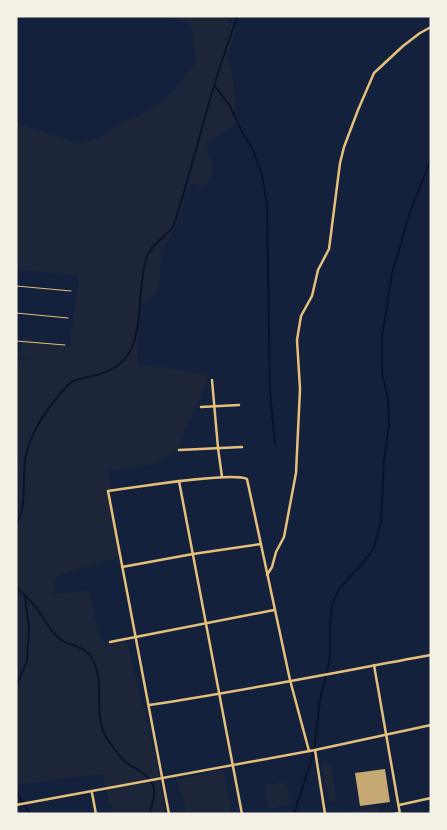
<svg xmlns="http://www.w3.org/2000/svg" width="447" height="830" font-family="'Times New Roman',serif">
<style>
.green{fill:#1d2539}
.lines{fill:none;stroke-linecap:round;stroke-linejoin:round}
.stream{stroke:#0b132b;stroke-width:2}
.building{fill:#c6a872}
.service{stroke:#e5c07b;stroke-width:1}
.minor{stroke:#e5c07b;stroke-width:2.5}
</style>
<rect width="100%" height="100%" fill="#14213d"/>
<g class="green">
<path d="M169,16H224L236,29L227,58L234,82L236,123L210,142L206,149L212,161L213,176L203,188L193,183L184,196L183,213L161,251L160,283L152,300L138,305L140,330L137,346L138,363L210,375L188,424L178,450L155,464L108,471L121,556L56,577L53,592L55,594L89,590L99,635L106,645L127,642L154,751L165,814H113L102,774L16,785V361L37,355L19,358L23,338L69,347L79,276L16,269V123L77,144L101,137L118,124L140,115L165,100L197,63L191,27L185,22Z"/>
<path d="M330,762L337,801L329,802L322,764Z"/>
<path d="M223,770L232,814H187L177,780Z"/>
<path d="M286,781L291,804L269,809L264,786Z"/>
<path d="M378,807L380,814H337Z"/>
</g>
<g class="lines">
<g class="stream">
<path d="M214,85L230,106L242,132L252,148L262,175L267,204L270,392L275,445"/>
<path d="M16,525C18,520 21,515 22,510C25,495 23,477 25,461C29,432 50,404 70,383C74,380 79,379 84,378C101,374 116,371 127,356C144,333 137,284 147,256C152,243 167,237 174,225C196,156 211,84 238,16"/>
<path d="M16,587C23,593 32,601 37,609C45,620 49,630 60,639C68,646 84,646 90,655C107,681 93,708 104,733C107,740 121,759 127,763C131,767 136,768 140,771C159,784 156,794 149,814"/>
<path d="M16,686L27,661L29,628L25,597"/>
<path d="M16,791L30,814"/>
<path d="M294,814L314,752L320,700L330,658V623L332,605L339,589L363,563L374,548L381,522L384,460L389,424L388,398L382,373V337L392,273L410,212L431,159"/>
</g>
</g>
<path class="building" d="M385,769L390,802L360,806L355,773Z"/>
<g class="lines">
<g class="service">
<path d="M16,286L71,291"/>
<path d="M16,313L68,318"/>
<path d="M16,341L65,345"/>
</g>
<g class="minor">
<path d="M212,380L218,448L222,477"/>
<path d="M201,407L239,405"/>
<path d="M179,450L242,447"/>
<path d="M179,481L242,814"/>
<path d="M122,567L193,554L261,544"/>
<path d="M267,575L272,567L276,552L284,537L296,473L300,389L297,340L301,316L312,296L318,270L329,249L340,163L344,147L358,110L374,73L403,46L420,33L431,27"/>
<path d="M110,642L274,610"/>
<path d="M374,665L400,814"/>
<path d="M149,705C243,691 337,672 431,655"/>
<path d="M315,750L325,814"/>
<path d="M92,793L96,814"/>
<path d="M16,805L315,750L431,725"/>
<path d="M399,805L431,798"/>
<path d="M169,814L108,491C130,488 234,471 247,479L290,680L309,751"/>
<path d="M394,814L400,813"/>
</g>
</g>
<rect width="447" height="830" fill="none" stroke="#f6f1e7" stroke-width="35"/>
</svg>
